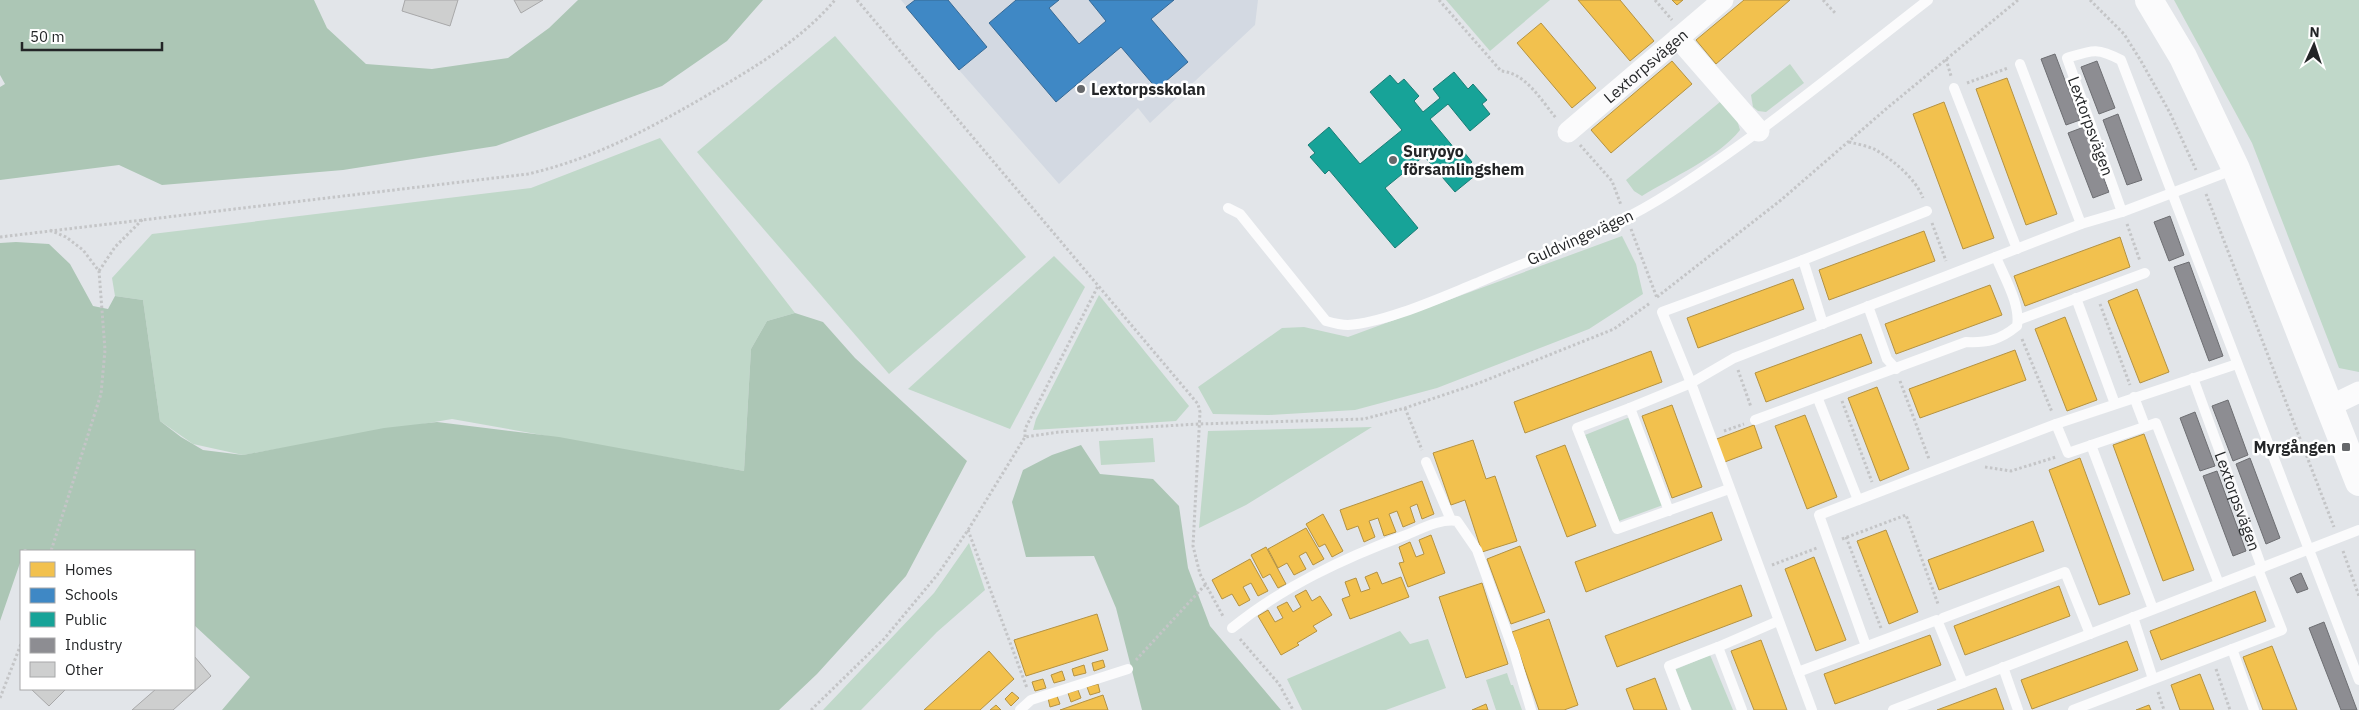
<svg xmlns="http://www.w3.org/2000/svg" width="2359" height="710" font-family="'IBM Plex Sans',sans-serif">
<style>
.built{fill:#d3d9e2}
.green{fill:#c0d8c9}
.forest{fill:#acc6b5}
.homes{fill:#f2c14e;stroke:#b49242}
.schools{fill:#3f88c5;stroke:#376a96}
.public{fill:#17a398;stroke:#1b7d76}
.industry{fill:#8d8d92;stroke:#6d6e72}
.building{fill:#cecfcf;stroke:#a8a8a9}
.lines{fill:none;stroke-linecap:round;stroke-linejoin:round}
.path{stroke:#c4c5c7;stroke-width:3;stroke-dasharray:2.5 2.5;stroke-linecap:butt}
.lane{stroke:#fbfbfc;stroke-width:10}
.street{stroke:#fbfbfc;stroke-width:21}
.secondary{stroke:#fbfbfc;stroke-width:28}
.poi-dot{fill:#66686b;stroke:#fff;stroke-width:2}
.labels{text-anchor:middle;stroke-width:5;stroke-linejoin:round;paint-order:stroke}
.street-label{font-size:16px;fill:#232527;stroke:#fff}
.poi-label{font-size:16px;font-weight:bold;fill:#232527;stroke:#fff;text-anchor:start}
</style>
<rect width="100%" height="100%" fill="#e2e5e9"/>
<path class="built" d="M901,0H1258L1255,25L1150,123L1138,108L1059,184L959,70Z"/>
<g class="green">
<path d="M1446,0H1550L1490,51Z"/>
<path d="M2174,0H2359V372L2339,368L2252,143Z"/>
<path d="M835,36L1026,257L889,374L697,152Z"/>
<path d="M1790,64L1804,83L1766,112L1758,111L1753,107L1751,95Z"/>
<path d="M1720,102L1737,120L1740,130C1719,157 1671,178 1642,196L1634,191L1626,180Z"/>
<path d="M660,138L795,313L767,321L751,349L744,471L452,419L243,455L193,444L160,421L143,300L115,296L112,278L152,234L531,188Z"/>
<path d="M1622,236L1636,264L1643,294L1589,329L1437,388L1355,410L1269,415L1213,414L1198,387L1282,328L1304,327L1348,337Z"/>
<path d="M1054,256L1085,287L1010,429L908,389Z"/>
<path d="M1099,295L1189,406L1176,421L1033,430L1036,419Z"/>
<path d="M1630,417L1663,505L1619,521L1585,435Z"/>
<path d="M1372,427L1246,505L1199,528L1208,431Z"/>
<path d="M1153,438L1155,462L1101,465L1099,441Z"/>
<path d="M969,543L985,590L937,632L861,710H823L934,593Z"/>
<path d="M1400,631L1410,644L1428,639L1446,688L1386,710H1302L1287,679Z"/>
<path d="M1710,655L1733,710H1692L1674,670Z"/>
<path d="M1507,673L1511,685H1513L1522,710H1496L1486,680Z"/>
</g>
<g class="forest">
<path d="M0,0H314L327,28L366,64L432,69L508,58L549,28L578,0H763L727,41L662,86L496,146L343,170L162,185L119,165L0,180V87L5,84L0,75Z"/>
<path d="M16,242L49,244L70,264L93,306L108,309L115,296L143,300L160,421L181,437L203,450L243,455L384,428L437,422L559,437L744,471L751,349L767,321L795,313L823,322L855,358L967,461L906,576L817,674L779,710H222L250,677L194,625V551H30L25,549L21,551V560L0,621V243Z"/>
<path d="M1081,445L1100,474L1153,479L1179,506L1188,568L1210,626L1281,710H1142L1116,608L1094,556L1026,557L1012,502L1023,470L1052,455Z"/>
</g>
<g class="homes">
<path d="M1578,0H1620L1654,41L1630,61Z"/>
<path d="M1672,0H1683L1677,5Z"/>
<path d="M1744,0H1790L1716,64L1696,40Z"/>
<path d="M1541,23L1596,88L1572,108L1517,43Z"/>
<path d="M1672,61L1692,84L1611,153L1591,130Z"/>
<path d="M2007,78L2057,214L2026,225L1976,89Z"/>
<path d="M1944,102L1994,238L1963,249L1913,114Z"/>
<path d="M1924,231L1935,261L1829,300L1819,270Z"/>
<path d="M2120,237L2130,267L2025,306L2014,276Z"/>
<path d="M1793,279L1804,309L1698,348L1687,318Z"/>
<path d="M1990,285L2002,315L1896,354L1885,324Z"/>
<path d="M2137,289L2169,372L2140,383L2108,301Z"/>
<path d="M2065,317L2097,400L2067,411L2035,329Z"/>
<path d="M1861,334L1872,363L1766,402L1755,373Z"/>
<path d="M2015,350L2026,380L1920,418L1909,389Z"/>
<path d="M1651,351L1662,382L1525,433L1514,402Z"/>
<path d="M1877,387L1909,469L1880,481L1848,398Z"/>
<path d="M1672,405L1702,487L1672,498L1642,416Z"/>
<path d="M1805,415L1837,497L1807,509L1775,426Z"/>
<path d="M1754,425L1762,448L1722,463L1714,440Z"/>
<path d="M2144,434L2194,570L2163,581L2113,445Z"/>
<path d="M1473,440L1486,479L1495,476L1517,541L1482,552L1465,500L1451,505L1433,453Z"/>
<path d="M1565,445L1596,526L1567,537L1536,456Z"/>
<path d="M2080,458L2130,594L2099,605L2049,470Z"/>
<path d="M1422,481L1434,514L1422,519L1417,504L1410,507L1415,522L1403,527L1397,511L1389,514L1396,532L1384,536L1378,518L1369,521L1375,537L1364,542L1358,526L1347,530L1340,510Z"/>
<path d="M1712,512L1722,540L1586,592L1575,562Z"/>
<path d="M1323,514L1343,551L1332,557L1325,544L1319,547L1306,524Z"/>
<path d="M2033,521L2044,551L1939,590L1928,560Z"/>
<path d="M1306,528L1324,559L1313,565L1306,552L1299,556L1306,569L1294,575L1287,563L1278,568L1268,549Z"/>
<path d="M1886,530L1918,612L1889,624L1857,541Z"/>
<path d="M1431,535L1445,573L1408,587L1399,563L1404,562L1399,547L1410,542L1416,557L1424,554L1419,540Z"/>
<path d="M1520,546L1545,612L1511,624L1487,559Z"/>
<path d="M1266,547L1286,584L1278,588L1270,574L1263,578L1251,555Z"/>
<path d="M1814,557L1846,640L1816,651L1785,569Z"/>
<path d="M1250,559L1268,591L1258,596L1251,583L1243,587L1250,600L1239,606L1232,594L1222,599L1212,580Z"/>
<path d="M1377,572L1382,584L1401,577L1409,597L1350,619L1342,599L1350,596L1345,582L1356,578L1361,592L1370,589L1365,577Z"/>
<path d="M1482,583L1508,664L1466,678L1439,597Z"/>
<path d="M1741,585L1752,616L1617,667L1605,636Z"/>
<path d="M2059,586L2070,616L1965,655L1954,626Z"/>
<path d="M1306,590L1312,601L1320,596L1332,615L1313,626L1317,631L1297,643L1299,645L1281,655L1258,616L1268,610L1275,622L1283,618L1277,607L1287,602L1293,612L1301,607L1295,596Z"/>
<path d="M2255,591L2266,621L2161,660L2150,631Z"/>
<path d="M1097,614L1108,650L1026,676L1014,640Z"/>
<path d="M1549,619L1578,705L1564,710H1539L1512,632Z"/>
<path d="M1930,635L1941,665L1835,704L1824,674Z"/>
<path d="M1761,640L1787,710H1754L1731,651Z"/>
<path d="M2127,641L2138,670L2032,709L2021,680Z"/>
<path d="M2272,646L2297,710H2263L2243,657Z"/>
<path d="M989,651L1014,679L980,710H924Z"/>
<path d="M1103,660L1105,667L1094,671L1092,663Z"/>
<path d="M1084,665L1086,673L1074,676L1072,669Z"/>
<path d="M1062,671L1065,680L1054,683L1051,675Z"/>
<path d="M2200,674L2214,710H2180L2171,685Z"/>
<path d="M1655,678L1667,710H1634L1626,689Z"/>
<path d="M1043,679L1046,688L1035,691L1032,682Z"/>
<path d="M1098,684L1100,692L1090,695L1087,687Z"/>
<path d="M1996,688L2004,710H1937Z"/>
<path d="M1078,690L1081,698L1071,702L1068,693Z"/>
<path d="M1012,692L1019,698L1011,706L1005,699Z"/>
<path d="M1103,695L1108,710H1060Z"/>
<path d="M1057,696L1060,704L1050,707L1048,698Z"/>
<path d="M1486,704L1488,710H1472Z"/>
<path d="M996,705L1001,710H990Z"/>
<path d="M2149,705L2151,710H2136Z"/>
</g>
<g class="schools">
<path d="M915,0H948L987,47L959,70L906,7Z"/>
<path d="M1016,0H1059L1049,8L1079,44L1106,21L1089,0H1174L1151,19L1188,62L1157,89L1121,47L1056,102L989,23Z"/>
</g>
<path class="public" d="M1454,72L1468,89L1473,84L1487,100L1482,104L1490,114L1470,131L1448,104L1430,119L1455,149L1459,146L1472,162L1469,165L1477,174L1455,192L1424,156L1385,188L1418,228L1395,248L1329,170L1325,174L1310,157L1315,153L1308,145L1329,127L1360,164L1402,130L1370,92L1390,75L1398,84L1404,79L1419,96L1414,101L1423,112L1440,98L1433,89Z"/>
<g class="industry">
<path d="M2055,54L2080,120L2066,125L2041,59Z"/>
<path d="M2097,61L2115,108L2099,114L2081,67Z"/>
<path d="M2118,114L2142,180L2127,185L2103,120Z"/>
<path d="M2084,127L2109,192L2093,198L2068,133Z"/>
<path d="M2170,216L2184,255L2169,261L2154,222Z"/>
<path d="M2189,262L2223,356L2209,361L2174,267Z"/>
<path d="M2228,400L2248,455L2233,461L2212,406Z"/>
<path d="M2195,412L2215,466L2200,471L2180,418Z"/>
<path d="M2250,458L2280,538L2266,544L2236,464Z"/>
<path d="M2217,471L2246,551L2233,556L2203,476Z"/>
<path d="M2301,573L2308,589L2297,593L2290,578Z"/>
<path d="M2324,622L2357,710H2341L2309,628Z"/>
</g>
<g class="building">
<path d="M405,0H458L450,26L402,11Z"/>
<path d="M514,0H543L521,13Z"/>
<path d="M194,656L211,676L173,710H132L156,689H194Z"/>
<path d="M31,689H66L49,706Z"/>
</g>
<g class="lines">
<g class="path">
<path d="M857,0L1198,404L1200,412L1193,546L1200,574L1224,618"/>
<path d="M1439,0L1501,71C1526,73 1541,100 1556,118"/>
<path d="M1655,0L1672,20"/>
<path d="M1823,0L1836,14"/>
<path d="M2090,0L2124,34L2141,61L2170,113L2196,170"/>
<path d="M1946,59L1951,76"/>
<path d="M1967,83L2008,68"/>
<path d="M1849,142C1857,144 1868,146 1876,150C1893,160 1916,179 1923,198"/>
<path d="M1580,145L1612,181L1621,205"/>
<path d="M2206,194L2334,527"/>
<path d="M1932,223L1946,261"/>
<path d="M2127,224L2140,261"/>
<path d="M1631,229L1657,298"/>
<path d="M50,230L66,237L83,250L99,271L105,350L101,394L51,551"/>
<path d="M0,237L528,174C596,158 651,128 711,93C755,67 801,40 835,0"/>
<path d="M99,271L115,247L143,219"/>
<path d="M1657,297L1781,200L1886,109L2018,0"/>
<path d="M2100,304L2130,385"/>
<path d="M2022,339L2052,412"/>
<path d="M1738,370L1751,407"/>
<path d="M1900,381L1929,459"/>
<path d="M1842,401L1872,482"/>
<path d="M1405,408L1422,450"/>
<path d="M1724,431L1744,424"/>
<path d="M1025,437V429L1098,286"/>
<path d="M1985,467L2011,471L2056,457"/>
<path d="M968,530L1027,688"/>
<path d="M1846,537L1881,628"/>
<path d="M1842,539L1906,515L1938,604"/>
<path d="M2343,551L2359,596"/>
<path d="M1772,565L1817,548"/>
<path d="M1240,639L1279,684L1293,710"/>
<path d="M1136,660L1206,584"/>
<path d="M2216,669L2230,710"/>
<path d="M2158,692L2164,710"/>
<path d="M0,698L21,644"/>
<path d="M811,710L884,639L938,574L968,530L1025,437L1059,432L1199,424L1364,419L1405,408L1479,383L1614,329L1650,303"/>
</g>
<g class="lane">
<path d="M2020,64L2081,224"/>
<path d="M1954,88L2017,249"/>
<path d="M1228,208L1240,214L1326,321C1333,323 1341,325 1348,325C1385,323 1442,297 1477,283C1538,257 1602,234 1658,200C1753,141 1840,68 1928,0"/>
<path d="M2122,212L2067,58C2092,50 2097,47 2121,60L2359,680"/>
<path d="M1803,260L1662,312L1691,383L1812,710"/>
<path d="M2076,298L2115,404"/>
<path d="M1868,306L1887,359L1896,369"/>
<path d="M2018,320L2145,273"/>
<path d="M1823,324L1803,260L1927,211"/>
<path id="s1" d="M2193,378L2262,568"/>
<path d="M2134,397L2145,426"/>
<path d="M1818,399L1858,500"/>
<path d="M1630,408L1691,383L1734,358L2081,224L2122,212L2235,169"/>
<path d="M1755,420L1966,342C1987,343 2000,340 2017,326C2021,305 2004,277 1996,257"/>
<path d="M2056,424L2068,453L2156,423L2219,584"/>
<path d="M2091,445L2153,609"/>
<path d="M1426,462L1451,520"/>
<path d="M1669,511L1630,408L1577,428L1617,529L1729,489"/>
<path d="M2133,617L2153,679"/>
<path d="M1943,618L2065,572L2090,634"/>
<path d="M1232,628C1284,586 1344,558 1406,535C1421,529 1441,518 1457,521L1477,550L1514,652L1531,710"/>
<path d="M1866,646L1819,515L2056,424L2237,364"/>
<path d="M1718,647L1778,621"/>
<path d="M2232,649L2254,710"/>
<path d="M2003,667L2018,710"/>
<path d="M1798,672L1937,620L1963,683"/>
<path d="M1020,710L1031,700L1128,669"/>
<path d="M1686,710L1669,666L1718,647L1742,710"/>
<path d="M1893,710L2359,530"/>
<path d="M2073,710L2282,630L2258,569"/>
</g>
<g class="street">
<path d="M1678,38L1759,131"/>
<path id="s2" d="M1568,132L1723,0"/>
<path d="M2330,406L2359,392"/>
</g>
<path class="secondary" d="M2149,0L2183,57L2236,169L2359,482"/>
</g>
<g class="poi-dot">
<circle cx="1081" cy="89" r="5"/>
<circle cx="1393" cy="160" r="5"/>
<rect x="2341" y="442" width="10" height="10" rx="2.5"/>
</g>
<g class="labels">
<g class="street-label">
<text dy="6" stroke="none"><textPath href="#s2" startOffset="102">Lextorpsvägen</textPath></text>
<text transform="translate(2091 126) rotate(70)" y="6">Lextorpsvägen</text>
<text transform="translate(1580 237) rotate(-24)" y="6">Guldvingevägen</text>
<text dy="6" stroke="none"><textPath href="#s1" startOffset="131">Lextorpsvägen</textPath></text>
</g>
<g class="poi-label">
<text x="1091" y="95">Lextorpsskolan</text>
<text x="1403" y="157">Suryoyo<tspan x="1403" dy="18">församlingshem</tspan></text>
<text x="2336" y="453" text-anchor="end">Myrgången</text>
</g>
</g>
<rect x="20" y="550" width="175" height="140" fill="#ffffff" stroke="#a7a8a9"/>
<rect x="30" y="562" width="25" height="15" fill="#f2c14e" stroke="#a7a8a9"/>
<text x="65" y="575" font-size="15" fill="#232527">Homes</text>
<rect x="30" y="588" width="25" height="15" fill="#3f88c5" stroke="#a7a8a9"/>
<text x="65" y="600" font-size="15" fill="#232527">Schools</text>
<rect x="30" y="612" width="25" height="15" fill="#17a398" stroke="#a7a8a9"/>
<text x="65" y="625" font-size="15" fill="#232527">Public</text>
<rect x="30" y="638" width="25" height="15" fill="#8d8d92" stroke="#a7a8a9"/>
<text x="65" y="650" font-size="15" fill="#232527">Industry</text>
<rect x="30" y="662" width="25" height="15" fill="#cecfcf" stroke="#a7a8a9"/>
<text x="65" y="675" font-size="15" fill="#232527">Other</text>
<g transform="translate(2314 45) rotate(3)" stroke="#ffffff" stroke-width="4" paint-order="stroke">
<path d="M0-4L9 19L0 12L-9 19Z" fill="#232527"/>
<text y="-8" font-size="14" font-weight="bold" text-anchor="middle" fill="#232527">N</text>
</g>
<path d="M22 42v8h140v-8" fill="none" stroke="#232527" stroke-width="2.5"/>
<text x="30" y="42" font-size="15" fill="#232527" stroke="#ffffff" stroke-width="4" paint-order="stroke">50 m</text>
</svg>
